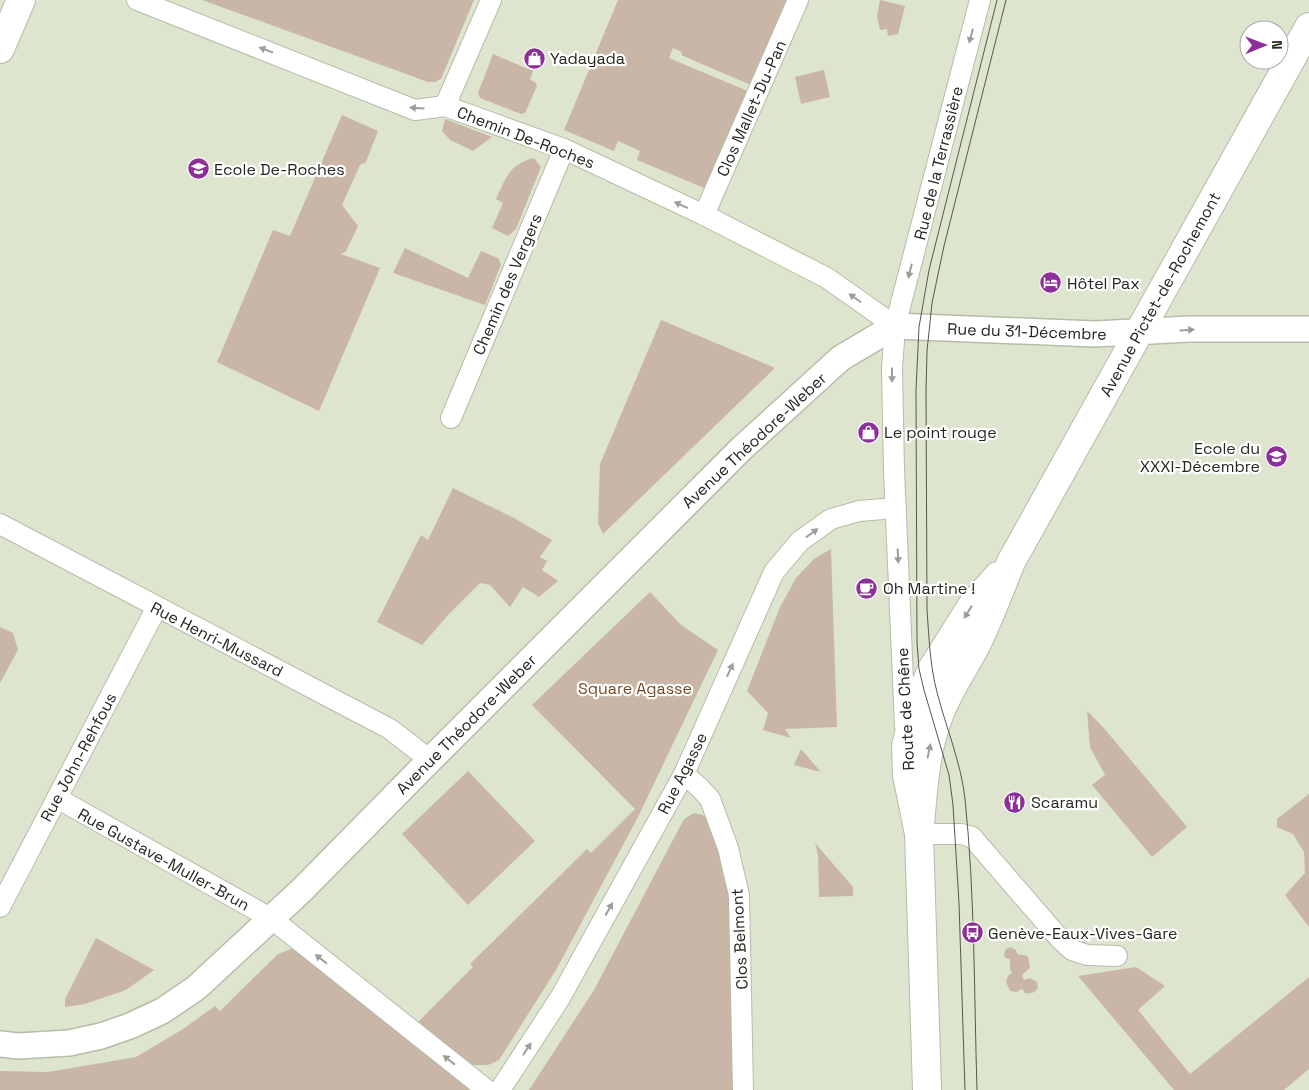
<svg xmlns="http://www.w3.org/2000/svg" width="1309" height="1090" font-family="'Space Grotesk',sans-serif">
<style>
.green{fill:#cab6a6}
.lines{fill:none;stroke-linecap:round;stroke-linejoin:round}
.minor-casing{stroke:#b5bca8;stroke-width:22}
.tertiary-casing{stroke:#b5bca8;stroke-width:28}
.secondary-casing{stroke:#b5bca8;stroke-width:30}
.primary-casing{stroke:#b5bca8;stroke-width:30}
.minor{stroke:#fff;stroke-width:20}
.tertiary{stroke:#fff;stroke-width:25}
.secondary{stroke:#fff;stroke-width:28}
.primary{stroke:#fff;stroke-width:28}
.tram{stroke:#54594d;stroke-width:1}
.oneway{fill:#9c9e9a}
.labels{text-anchor:middle;stroke-width:4.5;stroke-linejoin:round;paint-order:stroke}
.poi-label{font-size:16px;fill:#24271f;stroke:#fff;text-anchor:start}
.street-label{font-size:16px;fill:#24271f;stroke:#fff}
.park-label{font-size:16px;fill:#764821;stroke:#fff}
</style>
<rect width="100%" height="100%" fill="#dde5cf"/>
<g class="green">
<path d="M202,0H474L441,79L435,82H428Z"/>
<path d="M618,0H788L753,86L681,55L682,52L673,48L669,58L750,92L709,190L637,160L640,151L618,141L614,151L564,130Z"/>
<path d="M880,0L905,6L898,34L888,36L887,29L880,30L877,16Z"/>
<path d="M493,54L533,71L530,80L535,82L537,86L525,113L521,114L480,98L478,93Z"/>
<path d="M824,70L830,97L801,104L795,77Z"/>
<path d="M342,115L378,131L366,162L360,165L342,205L358,226L346,251L341,254L380,268L319,411L217,362L273,230L290,236Z"/>
<path d="M445,119L492,137L473,151L450,140L442,131Z"/>
<path d="M534,158L541,167L516,229L508,236L492,228L503,203L496,199C506,178 509,164 534,158Z"/>
<path d="M405,248L468,278L481,251L498,258L501,265L485,305L393,273Z"/>
<path d="M661,320L775,368L603,534L598,523L600,464Z"/>
<path d="M453,488L514,518L552,540L540,557L547,561L542,570L558,581L539,597L523,587L510,607L490,585L480,583L449,614L422,645L377,622L421,535L428,540Z"/>
<path d="M831,549L837,727L785,729L791,738L763,730L768,713L747,691L780,607L796,578L815,558Z"/>
<path d="M650,592L681,625L718,650L637,819L556,970L499,1060L488,1065H471L418,1022L473,967L470,964L587,849L591,853L635,809L532,705Z"/>
<path d="M0,627L13,633L18,650L0,683Z"/>
<path d="M1087,711L1103,727L1187,827L1152,857L1092,785L1105,775L1090,747Z"/>
<path d="M801,749L821,772L794,765Z"/>
<path d="M468,771L535,841L468,905L402,834Z"/>
<path d="M1309,794V927L1285,895L1305,873L1304,852L1293,834L1277,827V819Z"/>
<path d="M694,813L703,815L711,824L734,905L737,1090H529L594,990L684,819Z"/>
<path d="M815,843L853,887V896L819,897L818,854Z"/>
<path d="M96,938L154,970L126,990L85,1004L65,1007V999Z"/>
<path d="M1010,947L1016,950L1017,954L1028,956L1030,968L1022,975L1024,980L1030,978L1037,982L1038,988C1034,993 1031,994 1025,993L1022,989L1016,992L1010,991L1006,982L1008,976L1012,973L1010,969V959L1005,958L1004,955L1006,949Z"/>
<path d="M291,949L303,951L472,1090H0V1071L48,1072L136,1057L183,1029L215,1006L220,1011L278,954Z"/>
<path d="M1136,967L1165,986L1138,1010L1190,1074L1309,977V1069L1284,1090H1174L1078,976Z"/>
</g>
<g class="lines">
<defs>
<g id="minor">
<path d="M137,0L415,110L445,106L564,149L704,215L827,278L895,326"/>
<path d="M445,106L491,0"/>
<path d="M704,215L798,0"/>
<path d="M451,418L564,149"/>
<path d="M0,524L390,729L430,760"/>
<path d="M905,727L894,470L892,368L895,326L980,0"/>
<path d="M684,774L700,788L710,799L728,848L739,895L743,1090"/>
<path d="M57,798L272,919L487,1090"/>
<path d="M919,834H961L972,837L1060,939L1072,950L1087,955L1117,956"/>
<path d="M0,907L157,607"/>
<path d="M500,1090L560,998L684,774L774,572L800,541L831,519L859,511L896,508"/>
</g>
<path id="tertiary" d="M0,1044L18,1046L69,1043L101,1036L130,1026L162,1011L196,988L302,890L430,760L741,449L841,358L895,326L1095,334L1189,329H1309"/>
<g id="secondary">
<path d="M919,834C923,796 924,757 937,721C946,693 964,669 977,643C990,617 1000,589 1011,562L1309,27"/>
<path d="M927,1090L919,834L907,775L906,746L916,707L932,669L973,604L998,576"/>
</g>
<path id="primary" d="M0,49L21,0"/>
</defs>
<use href="#minor" class="minor-casing"/>
<use href="#tertiary" class="tertiary-casing"/>
<use href="#secondary" class="secondary-casing"/>
<use href="#primary" class="primary-casing"/>
<use href="#minor" class="minor"/>
<use href="#tertiary" class="tertiary"/>
<use href="#secondary" class="secondary"/>
<use href="#primary" class="primary"/>
<g class="tram">
<path d="M965,1090L959,903L953,805L949,775L924,690L919,669L917,643L916,390L919,327L929,270L997,0"/>
<path d="M977,1090C974,993 975,895 965,799C961,762 946,728 937,692C930,666 929,637 927,610L926,390L927,351L932,303L944,246L1006,0"/>
</g>
</g>
<defs><path id="oneway-solid" d="M-6-.8H1V-3.2L6.5 0L1 3.2V.8H-6Z" transform="scale(1.25)"/></defs>
<g class="oneway">
<use href="#oneway-solid" transform="translate(971 36) rotate(105)"/>
<use href="#oneway-solid" transform="translate(266 50) rotate(-159)"/>
<use href="#oneway-solid" transform="translate(417 108) rotate(-177)"/>
<use href="#oneway-solid" transform="translate(681 205) rotate(-155)"/>
<use href="#oneway-solid" transform="translate(910 271) rotate(104)"/>
<use href="#oneway-solid" transform="translate(855 298) rotate(-145)"/>
<use href="#oneway-solid" transform="translate(1187 330) rotate(-3)"/>
<use href="#oneway-solid" transform="translate(892 375) rotate(89)"/>
<use href="#oneway-solid" transform="translate(812 533) rotate(-36)"/>
<use href="#oneway-solid" transform="translate(898 556) rotate(87)"/>
<use href="#oneway-solid" transform="translate(968 612) rotate(122)"/>
<use href="#oneway-solid" transform="translate(730 670) rotate(-66)"/>
<use href="#oneway-solid" transform="translate(929 751) rotate(-78)"/>
<use href="#oneway-solid" transform="translate(609 909) rotate(-61)"/>
<use href="#oneway-solid" transform="translate(321 959) rotate(-142)"/>
<use href="#oneway-solid" transform="translate(527 1049) rotate(-57)"/>
<use href="#oneway-solid" transform="translate(449 1060) rotate(-142)"/>
</g>
<defs>
<symbol id="shop-disc" viewBox="-11 -11 22 22"><circle r="9.5" fill="#8d2f99" stroke="#fff"/><path d="M-5-2.5h2.3a2.7 3.5 0 0 1 5.4 0H5L5.5 6h-11ZM-1.5-2.5h3a1.5 2.3 0 0 0-3 0Z" fill="#fff"/></symbol>
<symbol id="school-disc" viewBox="-11 -11 22 22"><circle r="9.5" fill="#8d2f99" stroke="#fff"/><path d="M0-5L7-2L0 1L-7-2ZM-4 1L0 2.5L4 1V4Q0 6-4 4Z" fill="#fff"/></symbol>
<symbol id="hotel-disc" viewBox="-11 -11 22 22"><circle r="9.5" fill="#8d2f99" stroke="#fff"/><path d="M-6-4.5h1.5V1H6V5H4.5V3h-9V5H-6ZM-4 0a1.8 1.8 0 1 1 3.6 0ZM.5 0V-2.5h3Q6-2.5 6 0Z" fill="#fff"/></symbol>
<symbol id="cafe-disc" viewBox="-11 -11 22 22"><circle r="9.5" fill="#8d2f99" stroke="#fff"/><path d="M-5.5-4.5H6V0H3Q3 3.5 0 3.5H-2.5Q-5.5 3.5-5.5 0ZM3-3.2v2h1.7v-2ZM-6 4.5H4V6H-6Z" fill="#fff"/></symbol>
<symbol id="restaurant-disc" viewBox="-11 -11 22 22"><circle r="9.5" fill="#8d2f99" stroke="#fff"/><path d="M-5-6h1v4h1v-4h1v4h1v-4h1v5L-1.5 .5V6h-2V.5L-5-1ZM5-6V6H3V1.5H1.5Q1.5-4 5-6Z" fill="#fff"/></symbol>
<symbol id="bus-disc" viewBox="-11 -11 22 22"><circle r="9.5" fill="#8d2f99" stroke="#fff"/><path d="M-5-6H5V4H4V6H2V4H-2V6H-4V4H-5ZM-3.5-4V0h7V-4ZM-3.5 1.2v1.5H-2V1.2ZM2 1.2v1.5H3.5V1.2Z" fill="#fff"/></symbol>
</defs>
<g fill-rule="evenodd">
<use href="#shop-disc" x="522" y="46" width="25" height="25"/>
<use href="#school-disc" x="186" y="156" width="25" height="25"/>
<use href="#hotel-disc" x="1038" y="270" width="25" height="25"/>
<use href="#shop-disc" x="856" y="420" width="25" height="25"/>
<use href="#school-disc" x="1264" y="444" width="25" height="25"/>
<use href="#cafe-disc" x="854" y="576" width="25" height="25"/>
<use href="#restaurant-disc" x="1002" y="790" width="25" height="25"/>
<use href="#bus-disc" x="960" y="920" width="25" height="25"/>
</g>
<g class="labels">
<g class="poi-label">
<text x="550" y="64">Yadayada</text>
<text x="214" y="175">Ecole De-Roches</text>
<text x="1067" y="289">Hôtel Pax</text>
<text x="884" y="438">Le point rouge</text>
<text x="1260" y="454" text-anchor="end">Ecole du<tspan x="1260" dy="18">XXXI-Décembre</tspan></text>
<text x="883" y="594">Oh Martine !</text>
<text x="1031" y="808">Scaramu</text>
<text x="988" y="939">Genève-Eaux-Vives-Gare</text>
</g>
<g class="street-label">
<text transform="translate(751 108) rotate(-66)" y="6">Clos Mallet-Du-Pan</text>
<text transform="translate(526 137) rotate(21)" y="6">Chemin De-Roches</text>
<text transform="translate(938 163) rotate(-76)" y="6">Rue de la Terrassière</text>
<text transform="translate(507 284) rotate(-67)" y="6">Chemin des Vergers</text>
<text transform="translate(1160 294) rotate(-61)" y="6">Avenue Pictet-de-Rochemont</text>
<text transform="translate(1027 331) rotate(2)" y="6">Rue du 31-Décembre</text>
<text transform="translate(754 440) rotate(-43)" y="6">Avenue Théodore-Weber</text>
<text transform="translate(217 639) rotate(27)" y="6">Rue Henri-Mussard</text>
<text transform="translate(905 709) rotate(-93)" y="6">Route de Chêne</text>
<text transform="translate(466 724) rotate(-45)" y="6">Avenue Théodore-Weber</text>
<text transform="translate(78 757) rotate(-62)" y="6">Rue John-Rehfous</text>
<text transform="translate(682 773) rotate(-63)" y="6">Rue Agasse</text>
<text transform="translate(164 859) rotate(29)" y="6">Rue Gustave-Muller-Brun</text>
<text transform="translate(739 939) rotate(-93)" y="6">Clos Belmont</text>
</g>
<g class="park-label">
<text x="635" y="694">Square Agasse</text>
</g>
</g>
<g transform="translate(1264 45) rotate(89)"><circle r="24" fill="#ffffff" stroke="#a7a9a5"/>
<path d="M0-4L9 19L0 12L-9 19Z" fill="#8d2f99"/>
<text y="-8" font-size="14" font-weight="bold" text-anchor="middle" fill="#24271f">N</text>
</g>
</svg>
